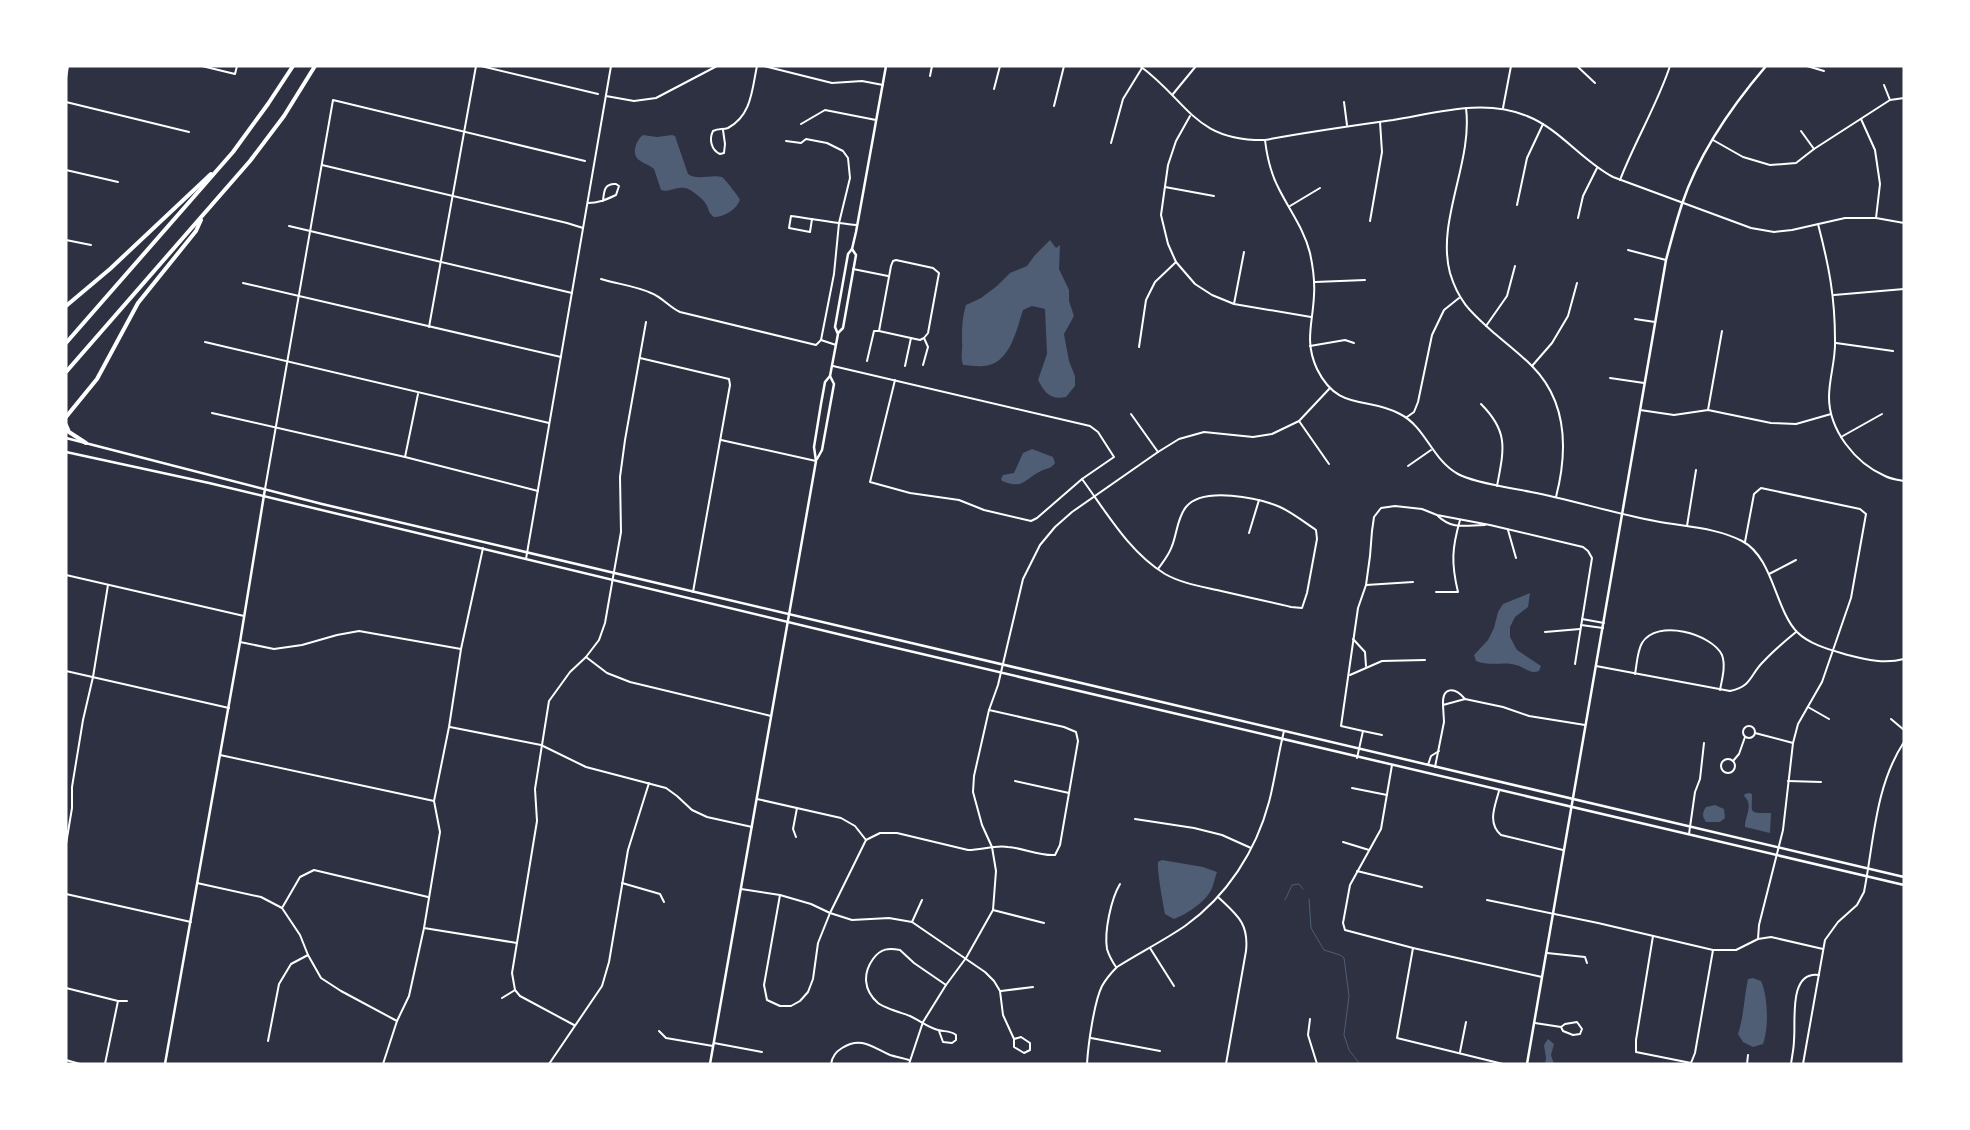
<svg xmlns="http://www.w3.org/2000/svg" width="1970" height="1130" font-family="Jost,sans-serif">
<style>
.water{fill:#4f5d75}
.lines{fill:none;stroke-linecap:round;stroke-linejoin:round}
.stream{stroke:#4f5d75;stroke-width:1}
.minor{stroke:#fff;stroke-width:2}
.tertiary{stroke:#fff;stroke-width:2.5}
.secondary{stroke:#fff;stroke-width:2.5}
.motorway{stroke:#fff;stroke-width:4}
</style>
<rect width="100%" height="100%" fill="#2d3142"/>
<g class="water">
<path d="M643,135L657,137L672,135L675,136L688,174C697,181 711,174 722,177C724,178 740,198 740,200C736,210 724,217 714,217C708,213 709,209 706,204C703,199 693,191 688,189C677,185 670,193 661,190L654,169C650,165 644,164 639,160C631,154 636,140 643,135Z"/>
<path d="M1050,240L1056,248L1060,245L1059,269L1069,290V301L1074,316L1064,334L1069,361L1075,376V386L1066,397C1050,400 1045,393 1038,380L1047,354L1045,309L1032,306L1023,310C1016,331 1010,364 984,366C977,367 970,365 963,365C960,355 963,351 962,341C962,328 962,318 966,305L981,298L997,286L1010,273L1027,266L1035,255Z"/>
<path d="M1032,449L1053,457L1055,463C1051,469 1047,468 1041,471C1024,479 1024,490 1002,481L1001,479L1003,475L1014,473L1023,453Z"/>
<path d="M1530,593L1528,607L1515,617L1510,627V637L1517,650L1541,666L1539,671C1530,675 1525,667 1516,665C1502,661 1492,667 1476,661L1474,655L1488,640L1494,628L1498,612L1503,604Z"/>
<path d="M1749,793L1752,794C1752,814 1748,813 1771,813L1770,833L1745,827C1745,815 1754,805 1744,796L1745,794Z"/>
<path d="M1715,805L1724,809L1725,818L1720,822H1706C1702,816 1702,813 1706,807Z"/>
<path d="M1162,860L1203,867L1217,872C1215,877 1214,883 1212,888C1207,901 1187,914 1174,919L1165,914C1163,903 1157,872 1158,862Z"/>
<path d="M1753,978L1761,981C1768,996 1769,1028 1763,1044L1753,1047L1743,1042L1738,1034C1744,1016 1744,997 1748,979Z"/>
<path d="M1548,1039L1554,1044L1551,1055L1554,1064H1545L1546,1058L1544,1045Z"/>
</g>
<g class="lines">
<g class="stream">
<path d="M1309,899L1311,928L1324,950L1340,955L1344,958L1349,996L1344,1035L1349,1050L1360,1064"/>
<path d="M1285,900L1292,885L1299,884L1303,889"/>
</g>
<g class="minor">
<path d="M202,66L235,74L237,66"/>
<path d="M481,66L598,94"/>
<path d="M764,66L832,83L862,81L883,85"/>
<path d="M1140,66C1189,102 1194,141 1265,140C1307,132 1350,126 1393,120C1436,113 1484,98 1527,116C1560,129 1582,161 1613,177L1751,228L1774,232L1792,230L1845,218H1876L1904,223"/>
<path d="M1577,66L1595,83"/>
<path d="M1807,66L1824,71"/>
<path d="M930,76L932,66"/>
<path d="M66,78L68,66"/>
<path d="M1884,85L1890,100"/>
<path d="M994,89L1000,66"/>
<path d="M1173,94L1196,66"/>
<path d="M606,96L634,101L656,98L717,66"/>
<path d="M66,102L189,132"/>
<path d="M1344,102L1347,125"/>
<path d="M1054,106L1064,66"/>
<path d="M1466,108C1473,162 1436,221 1450,273C1459,303 1472,313 1494,333C1507,344 1520,354 1532,366C1568,402 1568,450 1556,497"/>
<path d="M1503,108L1511,66"/>
<path d="M1190,116L1176,141L1168,165L1161,215L1168,244L1176,262L1195,284L1212,295L1234,304L1311,317"/>
<path d="M1861,119L1875,150L1880,184L1876,218"/>
<path d="M801,124L825,110L876,120"/>
<path d="M723,130L725,144L724,153L720,154C711,150 709,139 713,131C719,128 723,130 728,128C752,115 752,89 757,66"/>
<path d="M1801,131L1814,149"/>
<path d="M1265,140C1267,157 1271,174 1279,189C1290,211 1304,229 1310,253C1313,267 1315,281 1314,295C1313,323 1304,341 1317,369C1338,412 1367,396 1400,414C1426,427 1432,460 1458,474C1474,483 1512,488 1531,492C1572,500 1613,513 1655,521C1684,527 1715,527 1742,541C1773,557 1775,609 1797,632C1810,645 1831,650 1848,655C1867,660 1885,664 1904,659"/>
<path d="M1713,140L1743,157L1770,165L1796,163L1814,149L1890,100L1904,98"/>
<path d="M786,141L801,143L806,139L827,143L843,151L848,158L850,178L839,223L834,274L821,340"/>
<path d="M1111,143L1123,99L1142,68"/>
<path d="M322,165L567,223L583,228"/>
<path d="M66,170L118,182"/>
<path d="M1620,180C1635,141 1657,105 1670,66"/>
<path d="M1165,187L1214,196"/>
<path d="M588,203C599,203 605,200 616,195L619,186L616,184C604,183 604,192 603,201"/>
<path d="M1517,205L1527,158L1543,124"/>
<path d="M1290,206L1320,188"/>
<path d="M1578,218L1583,196L1597,168"/>
<path d="M812,219L810,232L789,228L791,216C813,219 835,223 857,225"/>
<path d="M1370,221L1382,152L1380,122"/>
<path d="M1818,224C1829,266 1835,297 1835,340C1836,359 1829,378 1829,397C1829,430 1855,463 1885,476C1891,479 1898,480 1904,481"/>
<path d="M289,226L572,293"/>
<path d="M66,240L91,245"/>
<path d="M1628,250L1666,260"/>
<path d="M853,269L888,276"/>
<path d="M601,279C617,284 636,286 651,293C662,297 669,307 680,312L816,345L821,340L836,345"/>
<path d="M1315,282L1365,280"/>
<path d="M243,283L561,357"/>
<path d="M1834,295L1904,289"/>
<path d="M1234,304L1244,252"/>
<path d="M1635,319L1655,322"/>
<path d="M1486,326L1507,296L1515,266"/>
<path d="M429,327L476,66"/>
<path d="M879,331L891,266L893,261L896,260L933,268L939,273L928,333L924,338"/>
<path d="M879,331L920,340L924,338"/>
<path d="M205,342L549,423"/>
<path d="M1836,343L1893,351"/>
<path d="M1310,346L1345,340L1354,343"/>
<path d="M1139,347L1146,300L1155,282L1176,262"/>
<path d="M640,358L729,379L730,385L693,592"/>
<path d="M867,361L874,331H879"/>
<path d="M923,365L928,347L924,338"/>
<path d="M833,366L1090,426L1098,432L1114,457L1082,479L1037,518L1031,521L984,510L959,500L910,493L870,482L895,380"/>
<path d="M905,366L911,338"/>
<path d="M1532,366L1552,343L1568,316L1577,283"/>
<path d="M1610,378L1644,383"/>
<path d="M1481,404C1509,432 1504,449 1497,486"/>
<path d="M1640,410L1674,415L1708,410L1771,423L1796,424L1831,414"/>
<path d="M1708,410L1722,331"/>
<path d="M212,413L405,457L538,491"/>
<path d="M1131,414L1158,452"/>
<path d="M1407,417L1414,412L1418,402L1432,335L1444,310L1459,298"/>
<path d="M1299,421L1329,464"/>
<path d="M1841,437L1882,414"/>
<path d="M721,440L816,461"/>
<path d="M405,457L418,394"/>
<path d="M1408,466L1431,450"/>
<path d="M1082,479C1107,513 1129,552 1165,574C1181,583 1199,586 1217,590C1242,596 1267,601 1291,607L1302,608L1307,593L1317,539L1316,530C1304,522 1293,513 1280,507C1259,498 1203,486 1186,507C1177,518 1177,534 1172,546C1169,555 1163,562 1158,569"/>
<path d="M265,489L333,100L585,161"/>
<path d="M1438,516C1452,530 1467,525 1485,525"/>
<path d="M1687,526L1696,470"/>
<path d="M1508,530L1516,558"/>
<path d="M1249,533L1259,500"/>
<path d="M1745,542L1754,494L1761,488L1860,509L1866,514L1851,598L1822,682L1798,724L1793,743L1783,830L1759,925L1758,939"/>
<path d="M526,559L611,66"/>
<path d="M1769,574L1796,560"/>
<path d="M66,575L244,616"/>
<path d="M1366,585L1413,582"/>
<path d="M1436,592H1458C1451,563 1452,548 1460,520"/>
<path d="M1582,619L1604,623"/>
<path d="M1581,625L1603,628"/>
<path d="M1545,632L1580,629"/>
<path d="M1353,639L1365,652L1366,666"/>
<path d="M240,642L274,649L302,645L337,635L359,631L461,649"/>
<path d="M586,657L607,673L630,682L771,716"/>
<path d="M1596,666L1730,691C1752,687 1750,674 1764,661C1774,650 1785,641 1796,632"/>
<path d="M66,671L229,708"/>
<path d="M1635,674C1637,664 1637,652 1642,643C1657,618 1712,634 1722,655C1726,666 1722,679 1720,690"/>
<path d="M1350,675L1382,661L1425,660"/>
<path d="M1443,705C1442,686 1455,687 1465,699"/>
<path d="M1808,707L1829,719"/>
<path d="M1891,719L1904,730"/>
<circle cx="1749" cy="732" r="6"/>
<path d="M450,727L541,745L586,767L666,788L677,796L692,810L707,817L752,827"/>
<path d="M1363,731L1382,735"/>
<path d="M1755,733L1793,743"/>
<path d="M220,755L434,801"/>
<path d="M1357,758L1363,731L1341,726L1358,608L1366,585L1370,556L1372,531L1374,517L1381,508L1395,506L1422,509L1437,515L1490,525L1583,547L1588,551L1592,558L1575,664"/>
<circle cx="1728" cy="766" r="7"/>
<path d="M1733,761L1739,754L1745,737"/>
<path d="M1392,765L1381,829L1350,885L1343,923L1345,930L1413,948L1542,977"/>
<path d="M1428,765L1431,756L1439,751"/>
<path d="M1435,767L1444,722L1443,705L1465,699L1503,707L1529,716L1585,725"/>
<path d="M1015,781L1069,793"/>
<path d="M1788,781L1821,782"/>
<path d="M1352,788L1387,795"/>
<path d="M1499,791C1495,806 1487,823 1501,835L1563,850"/>
<path d="M757,799L841,818L855,826L866,840"/>
<path d="M1135,819L1194,828L1222,835L1251,848"/>
<path d="M1689,834L1695,792L1700,779L1704,743"/>
<path d="M796,837L793,829L797,808"/>
<path d="M1343,842L1369,850"/>
<path d="M66,844L72,808V787L83,720L93,677L108,585"/>
<path d="M1357,871L1422,887"/>
<path d="M197,883L261,897L282,908L300,935L308,955L321,978L341,991L397,1021"/>
<path d="M622,883L660,894L664,902"/>
<path d="M741,889L780,895L811,904L830,913L852,920L889,918L912,922L985,972L994,981L1000,991L1003,1015L1014,1039V1047L1024,1053L1030,1050V1043L1021,1037L1014,1039"/>
<path d="M66,894L191,922"/>
<path d="M780,895L764,985L767,1000L780,1006H791L800,1001L808,992L813,979L818,943L830,913L866,840L880,833H897L968,850C982,850 994,845 1008,847C1024,848 1038,856 1055,855L1060,845L1078,741L1076,732L1064,727L989,710"/>
<path d="M1218,897C1237,915 1249,923 1246,951L1226,1064"/>
<path d="M1487,900L1598,923L1713,950H1736L1758,939L1771,937L1823,949"/>
<path d="M282,908L300,877L314,870L428,897"/>
<path d="M993,910L1044,923"/>
<path d="M912,922L922,900"/>
<path d="M424,928L517,943"/>
<path d="M1653,936L1636,1040V1052L1691,1063L1695,1053L1713,950"/>
<path d="M1150,948L1174,986"/>
<path d="M1413,948L1397,1038L1503,1064"/>
<path d="M1547,953L1585,957L1587,963"/>
<path d="M1116,967C1112,961 1109,956 1107,949C1104,932 1111,899 1120,884"/>
<path d="M66,988L118,1001L105,1064"/>
<path d="M1001,991L1033,987"/>
<path d="M502,998L515,990"/>
<path d="M118,1001H127"/>
<path d="M1310,1019L1308,1035L1317,1064"/>
<path d="M1535,1023L1561,1027L1565,1024L1577,1022L1582,1029L1580,1034L1573,1035L1563,1031L1561,1027"/>
<path d="M574,1025L520,996L515,990L512,973L537,821L535,789L549,701L570,672L586,657L599,640L605,623L621,532L620,477L625,440L646,322"/>
<path d="M659,1031L666,1038L713,1046"/>
<path d="M939,1031L943,1042L952,1043L956,1040V1035C950,1030 944,1032 938,1030C929,1028 919,1020 910,1016C902,1013 884,1008 878,1003C863,990 863,973 873,959C881,948 889,948 900,950L914,963L946,985"/>
<path d="M1091,1038L1160,1051"/>
<path d="M268,1041L279,984L291,964L308,955"/>
<path d="M714,1043L762,1052"/>
<path d="M1460,1052L1466,1022"/>
<path d="M66,1060L80,1064"/>
<path d="M383,1064L397,1021L409,996L424,928L440,832L434,801L449,727L461,649L483,548"/>
<path d="M549,1064L602,986L609,962L628,850L649,783"/>
<path d="M831,1064C832,1057 837,1051 842,1048C861,1036 872,1047 890,1055C896,1057 903,1058 909,1060"/>
<path d="M909,1064L923,1022L946,985L966,958L993,910L996,871L992,847L982,825L973,792L974,776L989,710L998,685L1023,579L1040,545L1055,527L1072,512L1158,452L1179,439L1204,432L1253,437L1272,434L1299,421L1330,388"/>
<path d="M1087,1064C1088,1046 1094,1002 1102,986C1106,979 1111,973 1117,967C1139,953 1163,941 1185,926C1227,896 1256,851 1269,802C1275,779 1278,755 1284,731"/>
<path d="M1747,1064L1748,1055"/>
<path d="M1791,1064C1792,1056 1794,1048 1794,1040C1796,1021 1788,971 1819,975"/>
<path d="M1803,1064L1825,940L1838,922L1857,905L1864,892C1874,841 1875,786 1904,742"/>
</g>
<g class="tertiary">
<path d="M838,333L843,328L856,255L852,249"/>
<path d="M817,459L822,450L834,384L830,376"/>
<path d="M710,1064L816,461L814,447L821,404L825,382L830,376L838,334L835,327L848,254L852,249L856,232L886,66"/>
<path d="M1527,1064L1666,260C1671,241 1676,222 1682,204C1699,153 1731,107 1766,66"/>
</g>
<g class="secondary">
<path d="M66,438L322,504L1904,877"/>
<path d="M66,452L209,483L871,642L1904,885"/>
<path d="M165,1064L240,642L265,489"/>
</g>
<g class="motorway">
<path d="M66,306L110,269L211,174"/>
<path d="M66,343L233,152L268,104L293,66"/>
<path d="M66,372L250,161L284,116L315,66"/>
<path d="M66,417L97,379L138,303L196,231L201,220"/>
<path d="M66,425L69,432L86,443"/>
</g>
</g>
<rect width="1970" height="1130" fill="none" stroke="#ffffff" stroke-width="135"/>
</svg>
